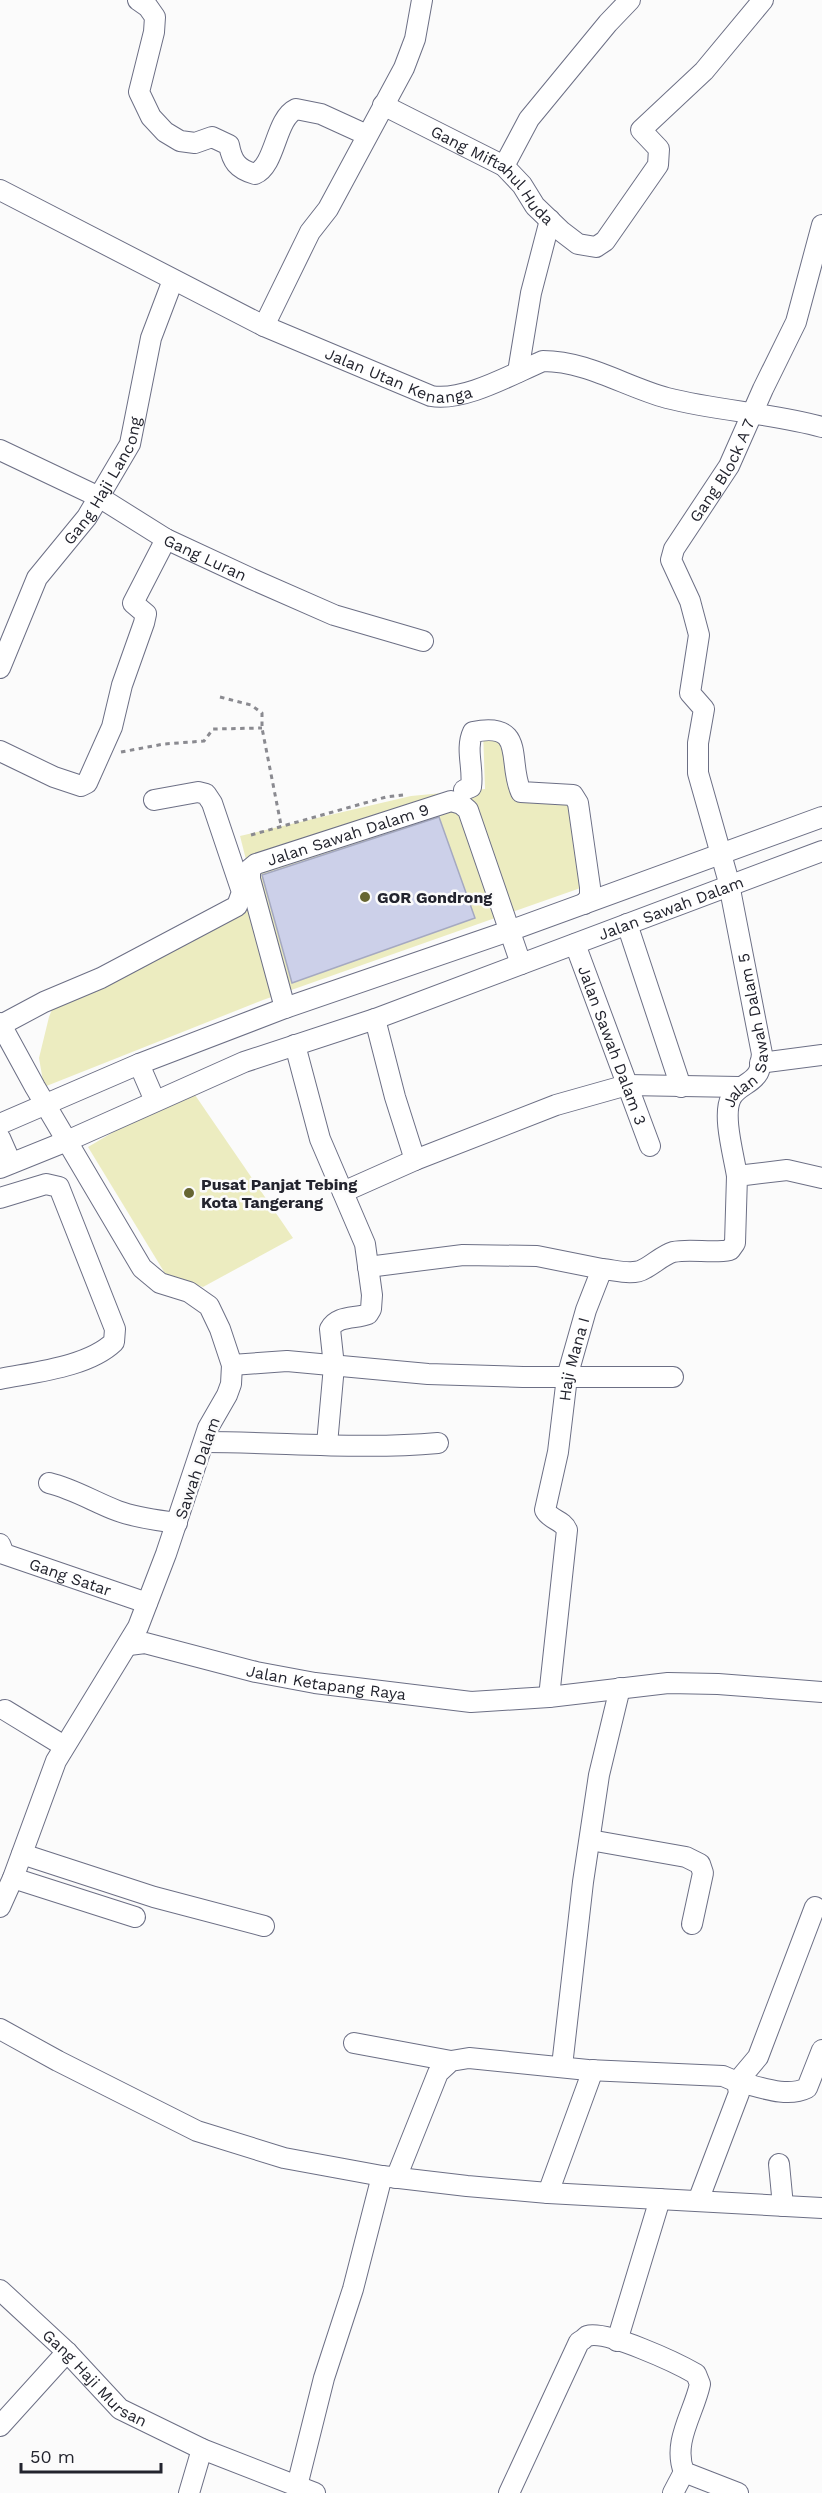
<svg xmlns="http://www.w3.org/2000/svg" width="822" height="2493" font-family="'Work Sans',sans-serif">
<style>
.green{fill:#ececc0}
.building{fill:#ccd0e9;stroke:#a5a9c1;stroke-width:1.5}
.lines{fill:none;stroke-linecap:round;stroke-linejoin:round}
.minor-casing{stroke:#6c6f85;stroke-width:22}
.path{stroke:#8a8a90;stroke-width:3;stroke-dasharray:4.5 4.5;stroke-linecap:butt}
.minor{stroke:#fff;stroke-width:20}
.poi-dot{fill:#666532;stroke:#fbfbfb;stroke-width:2}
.labels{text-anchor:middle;stroke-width:5;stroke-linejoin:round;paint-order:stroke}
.street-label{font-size:16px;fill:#23242e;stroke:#fbfbfb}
.poi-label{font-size:16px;font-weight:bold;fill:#23242e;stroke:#fbfbfb;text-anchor:start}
</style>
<rect width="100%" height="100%" fill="#fbfbfb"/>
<g class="green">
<path d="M483,730L511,732L523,795L568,794L589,885L263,1000L44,1087L39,1058L49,1017L57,997L256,899L240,836L411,796L485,789Z"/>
<path d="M195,1095L293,1238L203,1287L166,1275L88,1147L144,1114Z"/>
</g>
<path class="building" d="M439,817L475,918L292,983L262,875Z"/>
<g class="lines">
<defs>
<g id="minor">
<path d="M138,0L148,7L155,17L154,32L139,92L151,117L165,132L180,141L195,143L212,137L229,145C232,161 237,169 255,174C276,165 275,119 296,109L321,114L367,135"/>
<path id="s1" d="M383,105L504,166L522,185L535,206L561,231L578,244L596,247L605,241L658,165L659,149L641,130L704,71L763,0"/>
<path d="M504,166L529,119L608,23L630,0"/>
<path id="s2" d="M0,190L264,326L431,396C464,402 512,374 543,361C587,361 626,387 667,398C718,411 771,413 822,427"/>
<path d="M264,326L310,232L328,209L404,68L415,39L422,0"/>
<path d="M518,372L531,293L550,220"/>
<path id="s3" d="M0,450L99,497L166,539L252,579L334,615L423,641"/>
<path id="s4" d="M0,668L37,578L87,517L130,444L151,338L173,280"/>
<path d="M0,751L54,777L81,786L87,783L112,727L122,685L144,623L146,614L133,603L166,539"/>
<path d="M464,790L471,787C474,769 465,749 473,732C527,721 507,762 521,792L573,795L578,803L590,887V897L584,904"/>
<path d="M627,924L681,1087"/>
<path id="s5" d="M575,944L650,1146"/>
<path id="s6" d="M285,1008L250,879V869L256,864L451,801L461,804L468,810L521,964"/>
<path d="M375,1019L395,1097L415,1160"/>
<path d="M0,1023L35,1087L142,1268L160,1283L189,1292L209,1306L220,1329L232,1365L231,1384L227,1395L208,1428L166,1554L138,1627L56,1761L13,1878L0,1907"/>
<path d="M1,1025L44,1002L101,978L237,906L242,892L212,803L206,794L198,792L154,800"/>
<path d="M295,1045L320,1139L365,1244L372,1295L371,1309L368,1314C356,1319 337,1315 330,1329L334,1366L327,1444"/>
<path d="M760,1063L822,1055"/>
<path d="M139,1064L155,1101"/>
<path d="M0,1124L139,1064L285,1008L509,931L822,817"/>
<path d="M0,1138L11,1163"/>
<path id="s7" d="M0,1168L67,1141L244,1062L375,1019L822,851"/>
<path id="s8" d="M737,1176C734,1156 722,1115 731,1098C737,1086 752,1084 758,1073C761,1068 761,1060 762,1054L728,879L698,773V743L704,709L690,693L699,635L690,601L671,560L674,549L729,466L763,389L796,322L822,225"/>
<path d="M343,1192L415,1160L556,1105L627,1085L739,1087"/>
<path d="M0,1198L46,1184L59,1187L115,1329L114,1342C88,1367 35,1372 0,1379"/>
<path d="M368,1267L463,1255L537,1256L602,1269"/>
<path d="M232,1365L287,1361L428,1374L523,1377H673"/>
<path d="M205,1442C283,1442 361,1450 438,1443"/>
<path d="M49,1483C74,1489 94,1502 118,1511C137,1518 157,1520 177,1523"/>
<path id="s9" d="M0,1544L4,1554L147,1603"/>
<path id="s10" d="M129,1645L145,1643L256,1672L315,1683L471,1702L549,1697L668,1683L718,1684L822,1692"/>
<path id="s11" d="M549,1697L567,1530C563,1520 550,1520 545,1510L558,1452L567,1377L586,1310L602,1269C615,1270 633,1276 644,1269C654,1264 663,1255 673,1252C692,1248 711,1254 730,1250L735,1243L737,1176L787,1170L822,1178"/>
<path d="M5,1710L64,1746"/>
<path d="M590,1840L686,1857L700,1864L703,1873L692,1924"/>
<path d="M22,1854L154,1897L264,1926"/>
<path d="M13,1878L135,1917"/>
<path d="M0,2029L58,2061L197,2131L284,2158L382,2176L467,2186L548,2193L822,2208"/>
<path d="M354,2043L451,2061"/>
<path d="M562,2066L583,1882L599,1775L620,1688"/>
<path d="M737,2082L758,2057L815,1907"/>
<path d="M739,2082C760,2087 787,2098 807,2088L822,2050"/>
<path d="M779,2164L783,2206"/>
<path d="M396,2178L438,2073L451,2061L469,2058L588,2070L723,2076L737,2082L739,2093L698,2201"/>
<path d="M548,2193L593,2070"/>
<path id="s12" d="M0,2290L67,2352L120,2409L202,2449L315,2493"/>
<path d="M617,2341L660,2199"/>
<path d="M0,2426L67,2352"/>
<path d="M297,2486L324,2378L353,2289L382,2176"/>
<path d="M189,2493L202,2449"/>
<path d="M509,2493L579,2342C581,2341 586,2337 587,2336C607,2330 677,2363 696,2374L700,2384C694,2413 672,2442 684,2472L738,2493"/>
<path d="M673,2493L684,2472"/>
</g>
</defs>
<use href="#minor" class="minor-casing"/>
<g class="path">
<path d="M220,697L251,705L262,713V728L281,825"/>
<path d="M121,752L164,744L204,741L213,729L262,728"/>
<path d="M251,835L386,797L403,795"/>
</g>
<use href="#minor" class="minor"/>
</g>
<g class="poi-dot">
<circle cx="365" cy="897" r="6"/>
<circle cx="189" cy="1193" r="6"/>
</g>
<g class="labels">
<g class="street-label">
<text dy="6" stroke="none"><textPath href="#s1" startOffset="132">Gang Miftahul Huda</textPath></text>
<text dy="6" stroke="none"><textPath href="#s2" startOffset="442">Jalan Utan Kenanga</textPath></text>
<text dy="6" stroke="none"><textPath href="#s8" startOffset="753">Gang Block A 7</textPath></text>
<text dy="6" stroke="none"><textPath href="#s4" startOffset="216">Gang Haji Lancong</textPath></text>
<text dy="6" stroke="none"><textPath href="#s3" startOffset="232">Gang Luran</textPath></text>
<text dy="6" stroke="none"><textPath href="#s6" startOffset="248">Jalan Sawah Dalam 9</textPath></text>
<text dy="6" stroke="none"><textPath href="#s7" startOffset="720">Jalan Sawah Dalam</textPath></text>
<text dy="6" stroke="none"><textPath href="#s8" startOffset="154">Jalan Sawah Dalam 5</textPath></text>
<text dy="6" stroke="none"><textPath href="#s5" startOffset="108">Jalan Sawah Dalam 3</textPath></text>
<text dy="6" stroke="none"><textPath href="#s11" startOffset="352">Haji Mana I</textPath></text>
<text transform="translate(197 1468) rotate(-71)" y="6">Sawah Dalam</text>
<text dy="6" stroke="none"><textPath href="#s9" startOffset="81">Gang Satar</textPath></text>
<text dy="6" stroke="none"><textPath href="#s10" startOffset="202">Jalan Ketapang Raya</textPath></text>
<text dy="6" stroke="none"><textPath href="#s12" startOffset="130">Gang Haji Mursan</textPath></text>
</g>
<g class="poi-label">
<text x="377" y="903">GOR Gondrong</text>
<text x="201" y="1190">Pusat Panjat Tebing<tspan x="201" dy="18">Kota Tangerang</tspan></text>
</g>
</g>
<path d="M21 2463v9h140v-9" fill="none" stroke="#23242e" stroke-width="3"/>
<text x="30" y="2463" font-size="18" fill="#23242e" stroke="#fbfbfb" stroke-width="4.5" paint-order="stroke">50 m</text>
</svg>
